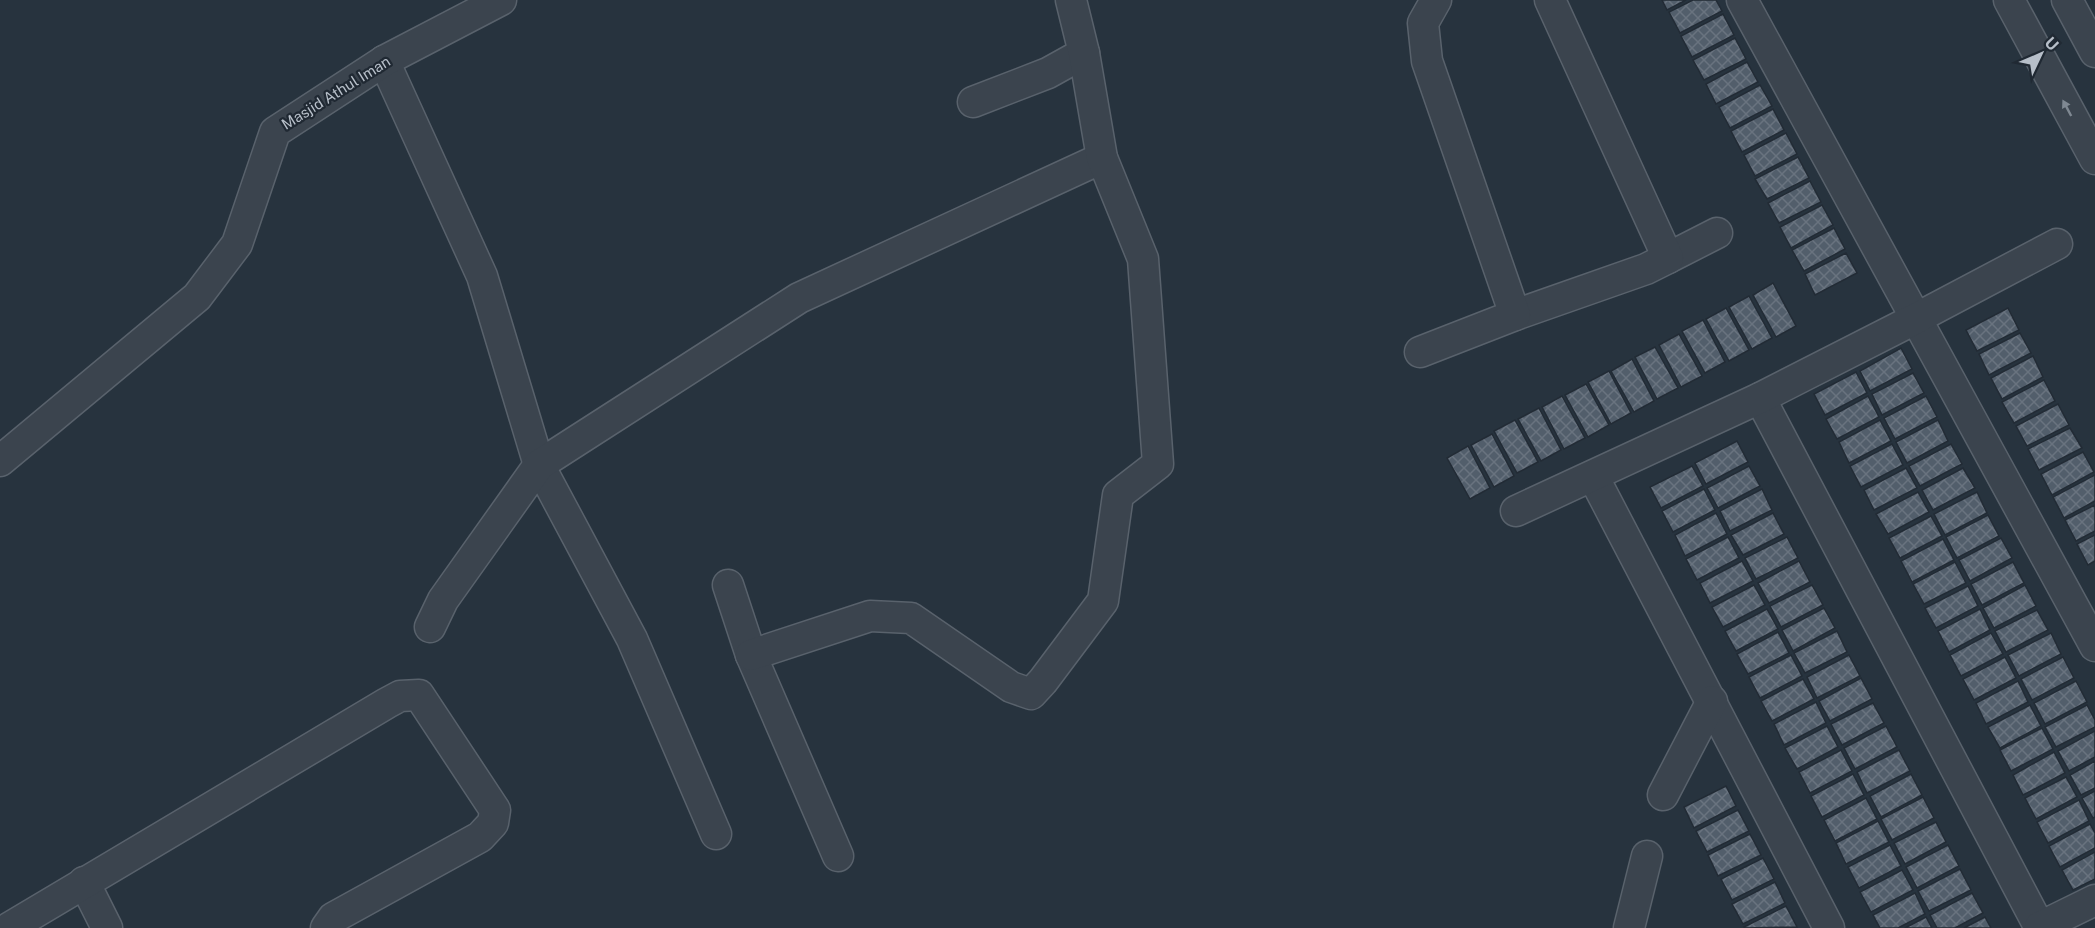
<svg xmlns="http://www.w3.org/2000/svg" width="2095" height="928" font-family="'Public Sans',sans-serif">
<style>
.building{fill:url(#building-cross-hatch);stroke:#222b35;stroke-width:1.5}
.lines{fill:none;stroke-linecap:round;stroke-linejoin:round}
.street-casing{stroke:#59626c;stroke-width:33}
.street{stroke:#3b444e;stroke-width:30}
.oneway{fill:#7f8892}
.labels{text-anchor:middle;stroke-width:4.5;stroke-linejoin:round;paint-order:stroke}
.street-label{font-size:15px;fill:#b7bfc9;stroke:#202933}
</style>
<defs>
<pattern id="building-cross-hatch" width="8" height="8" patternUnits="userSpaceOnUse" patternTransform="scale(1.5)"><rect width="8" height="8" fill="#525e6b"/><path d="M0 0l8 8M0 8l8-8" fill="none" stroke="#69737f"/></pattern>
</defs>
<rect width="100%" height="100%" fill="#27333e"/>
<g class="building">
<path d="M1662,0H1686L1667,10Z"/>
<path d="M1693,0H1716L1722,11L1680,33L1669,12Z"/>
<path d="M1723,14L1734,35L1692,57L1681,36Z"/>
<path d="M1735,38L1746,59L1704,80L1693,60Z"/>
<path d="M1747,62L1758,82L1716,104L1706,84Z"/>
<path d="M1760,85L1772,106L1730,128L1719,107Z"/>
<path d="M1773,109L1784,130L1742,152L1731,131Z"/>
<path d="M1786,133L1797,154L1755,176L1744,155Z"/>
<path d="M1798,157L1809,178L1767,199L1755,179Z"/>
<path d="M1810,181L1821,202L1779,223L1768,203Z"/>
<path d="M1822,205L1833,225L1791,248L1780,227Z"/>
<path d="M1834,228L1845,249L1804,271L1792,250Z"/>
<path d="M1846,253L1857,273L1815,295L1805,274Z"/>
<path d="M1773,283L1796,326L1776,337L1753,295Z"/>
<path d="M1749,296L1772,338L1752,349L1729,307Z"/>
<path d="M1726,308L1749,350L1729,361L1706,319Z"/>
<path d="M2008,308L2019,330L1977,351L1966,330Z"/>
<path d="M1703,320L1725,362L1705,373L1682,331Z"/>
<path d="M2020,333L2031,353L1989,375L1979,354Z"/>
<path d="M1679,334L1702,376L1681,387L1659,345Z"/>
<path d="M1655,347L1678,388L1657,399L1635,357Z"/>
<path d="M1901,348L1912,369L1870,391L1860,371Z"/>
<path d="M2033,356L2043,377L2002,399L1991,378Z"/>
<path d="M1632,359L1654,401L1634,412L1611,371Z"/>
<path d="M1609,371L1631,413L1611,424L1588,382Z"/>
<path d="M1856,372L1867,393L1825,415L1814,394Z"/>
<path d="M1913,373L1924,393L1882,415L1872,394Z"/>
<path d="M2044,380L2055,401L2014,423L2002,402Z"/>
<path d="M1586,384L1609,425L1588,437L1565,395Z"/>
<path d="M1562,396L1585,438L1564,449L1542,407Z"/>
<path d="M1868,396L1879,417L1837,439L1826,419Z"/>
<path d="M1926,396L1937,417L1895,439L1884,418Z"/>
<path d="M2058,404L2069,425L2027,446L2016,426Z"/>
<path d="M1539,408L1561,450L1541,461L1518,419Z"/>
<path d="M1515,420L1538,462L1517,473L1494,431Z"/>
<path d="M1880,420L1891,441L1849,463L1839,442Z"/>
<path d="M1938,420L1948,441L1907,463L1896,442Z"/>
<path d="M2070,428L2082,448L2039,470L2028,449Z"/>
<path d="M1492,434L1514,476L1494,487L1471,445Z"/>
<path d="M1737,441L1748,462L1706,484L1695,463Z"/>
<path d="M1892,444L1903,465L1861,487L1850,466Z"/>
<path d="M1951,444L1962,464L1920,486L1909,466Z"/>
<path d="M1468,446L1490,488L1470,499L1447,458Z"/>
<path d="M2083,452L2094,472L2052,495L2041,474Z"/>
<path d="M1692,466L1703,486L1661,508L1650,487Z"/>
<path d="M1749,466L1760,486L1718,508L1707,488Z"/>
<path d="M1906,468L1917,488L1874,510L1864,490Z"/>
<path d="M1963,468L1975,488L1933,510L1922,490Z"/>
<path d="M2095,475V501L2064,518L2053,497Z"/>
<path d="M1704,489L1715,510L1673,532L1662,511Z"/>
<path d="M1762,489L1772,510L1730,531L1720,511Z"/>
<path d="M1918,492L1929,512L1888,534L1876,514Z"/>
<path d="M1977,492L1987,513L1945,535L1934,514Z"/>
<path d="M2095,505V531L2076,541L2065,520Z"/>
<path d="M1716,513L1727,534L1685,556L1675,535Z"/>
<path d="M1773,513L1784,534L1743,555L1731,535Z"/>
<path d="M1988,515L1999,536L1957,558L1946,537Z"/>
<path d="M1931,516L1942,536L1900,558L1889,538Z"/>
<path d="M2095,535V561L2088,565L2077,544Z"/>
<path d="M1728,537L1739,558L1697,580L1686,559Z"/>
<path d="M1787,537L1798,558L1756,579L1745,558Z"/>
<path d="M2001,538L2012,558L1970,581L1959,560Z"/>
<path d="M1943,539L1954,560L1912,582L1901,561Z"/>
<path d="M1742,561L1753,581L1710,603L1700,583Z"/>
<path d="M1799,561L1810,582L1769,603L1758,583Z"/>
<path d="M1955,562L1966,583L1924,604L1913,584Z"/>
<path d="M2013,562L2024,583L1982,605L1971,584Z"/>
<path d="M1754,585L1765,605L1723,627L1712,607Z"/>
<path d="M1812,585L1823,605L1781,627L1770,606Z"/>
<path d="M2025,585L2036,606L1994,628L1983,608Z"/>
<path d="M1968,586L1978,606L1936,628L1925,608Z"/>
<path d="M1824,608L1835,628L1793,651L1782,630Z"/>
<path d="M1767,609L1778,629L1736,651L1725,631Z"/>
<path d="M1980,609L1990,630L1949,652L1938,631Z"/>
<path d="M2037,610L2048,630L2006,652L1995,631Z"/>
<path d="M1837,631L1847,652L1805,673L1794,653Z"/>
<path d="M1778,632L1789,653L1748,674L1737,654Z"/>
<path d="M1991,633L2003,654L1961,676L1950,655Z"/>
<path d="M2051,633L2061,654L2019,676L2008,655Z"/>
<path d="M1791,655L1802,676L1760,698L1749,677Z"/>
<path d="M1849,655L1860,676L1817,698L1807,677Z"/>
<path d="M2005,657L2016,678L1974,700L1963,679Z"/>
<path d="M2063,657L2074,678L2032,700L2021,679Z"/>
<path d="M1861,678L1872,699L1830,721L1819,701Z"/>
<path d="M1803,679L1814,699L1772,721L1761,701Z"/>
<path d="M2018,681L2028,702L1986,724L1976,703Z"/>
<path d="M2076,681L2087,702L2045,724L2034,703Z"/>
<path d="M1816,702L1826,723L1784,745L1774,724Z"/>
<path d="M1873,703L1884,723L1842,745L1831,724Z"/>
<path d="M2030,705L2041,726L2000,748L1988,727Z"/>
<path d="M2087,705L2095,720V727L2056,747L2045,727Z"/>
<path d="M1827,726L1838,747L1797,769L1785,748Z"/>
<path d="M1886,726L1897,747L1855,769L1844,748Z"/>
<path d="M2042,728L2053,749L2011,771L2000,750Z"/>
<path d="M2095,731V757L2069,771L2058,751Z"/>
<path d="M1841,750L1852,771L1810,793L1799,772Z"/>
<path d="M1899,750L1910,771L1867,793L1857,772Z"/>
<path d="M2054,752L2065,773L2023,795L2013,775Z"/>
<path d="M2095,761V788L2081,795L2070,775Z"/>
<path d="M1853,774L1864,795L1822,817L1811,796Z"/>
<path d="M1911,774L1922,795L1881,817L1870,796Z"/>
<path d="M2066,777L2077,797L2036,819L2025,798Z"/>
<path d="M1726,786L1736,806L1694,828L1684,807Z"/>
<path d="M2095,791V817L2093,818L2082,798Z"/>
<path d="M1923,797L1934,818L1892,840L1881,819Z"/>
<path d="M1866,798L1877,819L1835,841L1824,820Z"/>
<path d="M2079,800L2089,821L2048,843L2037,822Z"/>
<path d="M1738,810L1749,831L1707,852L1696,831Z"/>
<path d="M1878,821L1889,842L1846,864L1836,843Z"/>
<path d="M1936,822L1946,842L1905,864L1894,843Z"/>
<path d="M2090,824L2095,833V848L2060,867L2049,846Z"/>
<path d="M1750,834L1761,855L1718,876L1708,855Z"/>
<path d="M1890,845L1901,866L1859,888L1848,867Z"/>
<path d="M1948,845L1959,866L1917,888L1906,867Z"/>
<path d="M2095,852V879L2073,890L2062,870Z"/>
<path d="M1763,858L1774,879L1732,900L1721,879Z"/>
<path d="M1960,869L1971,890L1929,911L1918,891Z"/>
<path d="M1902,870L1913,890L1871,912L1860,892Z"/>
<path d="M1775,882L1785,903L1743,924L1732,904Z"/>
<path d="M1915,893L1925,914L1898,928H1880L1873,915Z"/>
<path d="M1972,893L1983,913L1955,928H1937L1930,915Z"/>
<path d="M1786,906L1797,927L1745,928L1744,927Z"/>
<path d="M1926,917L1932,928H1905Z"/>
<path d="M1985,917L1991,928H1964Z"/>
</g>
<g class="lines">
<defs>
<g id="street">
<path d="M1742,0L2095,646"/>
<path d="M2009,0L2095,159"/>
<path d="M2067,0L2095,52"/>
<path d="M384,61L482,276L539,465L632,639L716,834"/>
<path d="M973,102L1048,73L1084,53"/>
<path d="M1668,258L1717,233"/>
<path d="M1515,315L1646,269L1668,258L1550,0"/>
<path d="M1420,352L1515,315L1427,61L1423,23L1436,0"/>
<path d="M1760,398L2040,928"/>
<path d="M0,461L197,297L237,244L275,132L384,61L501,0"/>
<path d="M1593,476L1829,928"/>
<path d="M1516,511L1760,398L1915,319L2057,244"/>
<path d="M728,585L751,655L838,856"/>
<path d="M430,627L443,600L539,465L799,298L1102,158"/>
<path d="M751,655L870,616L911,618L1011,687L1031,694L1043,681L1103,601L1118,495L1158,464L1143,259L1102,158L1084,53L1071,0"/>
<path d="M1663,795L1712,701"/>
<path d="M84,882L107,928"/>
<path d="M2040,927L2095,900"/>
<path d="M9,928L387,703L400,696L419,695L495,810L493,823L480,837L333,918L326,928"/>
<path d="M1629,928L1647,856"/>
</g>
</defs>
<use href="#street" class="street-casing"/>
<use href="#street" class="street"/>
</g>
<defs><path id="oneway-solid" d="M-6-.8H1V-3.2L6.5 0L1 3.2V.8H-6Z" transform="scale(1.5)"/></defs>
<use class="oneway" href="#oneway-solid" transform="translate(2067 108) rotate(-118)"/>
<g class="labels">
<g class="street-label">
<text transform="translate(336 93) rotate(-32)" y="5">Masjid Athul Iman</text>
</g>
</g>
<g transform="translate(2041 54) rotate(46)" stroke="#202933" stroke-width="4.5" paint-order="stroke">
<path d="M0-4.5L10 22L0 15L-10 22Z" fill="#b7bfc9"/>
<text y="-9" font-size="16" font-weight="bold" text-anchor="middle" fill="#b7bfc9">U</text>
</g>
</svg>
